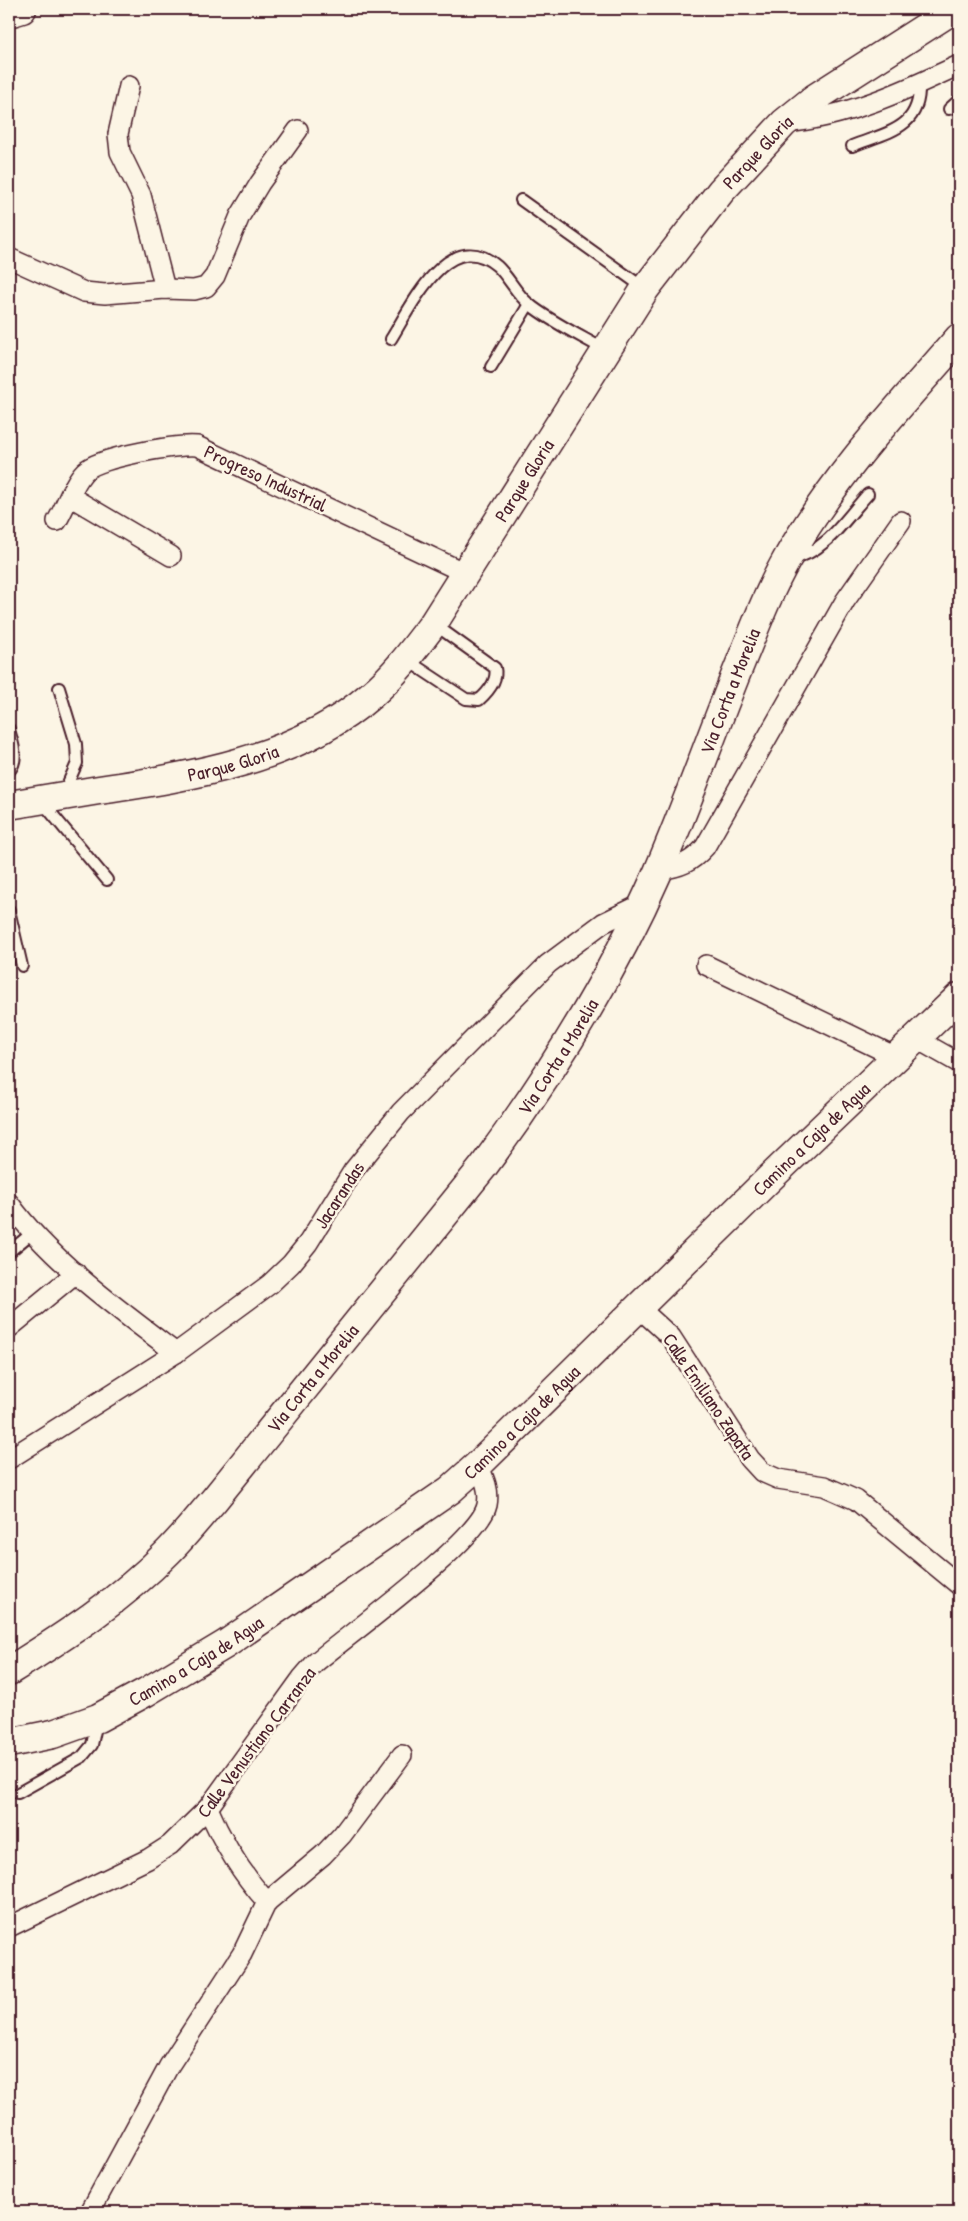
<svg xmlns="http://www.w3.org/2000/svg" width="968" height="2221" font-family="'Patrick Hand',sans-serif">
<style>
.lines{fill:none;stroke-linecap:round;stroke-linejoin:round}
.lane-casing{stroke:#4a1f2b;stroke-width:14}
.street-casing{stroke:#4a1f2b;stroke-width:22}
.secondary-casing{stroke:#4a1f2b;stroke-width:31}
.primary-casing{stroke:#4a1f2b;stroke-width:31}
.lane{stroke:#fcf5e5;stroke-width:10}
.street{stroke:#fcf5e5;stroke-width:19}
.secondary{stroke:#fcf5e5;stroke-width:28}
.primary{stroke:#fcf5e5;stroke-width:28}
.labels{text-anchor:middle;stroke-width:5;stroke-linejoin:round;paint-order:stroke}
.street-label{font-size:19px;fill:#4a1f2b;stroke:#fcf5e5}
</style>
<rect width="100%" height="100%" fill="#fcf5e5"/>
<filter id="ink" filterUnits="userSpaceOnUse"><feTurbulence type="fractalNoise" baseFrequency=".02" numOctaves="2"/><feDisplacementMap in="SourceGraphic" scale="10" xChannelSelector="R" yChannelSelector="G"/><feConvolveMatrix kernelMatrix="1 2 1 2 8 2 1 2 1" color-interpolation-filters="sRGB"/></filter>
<g filter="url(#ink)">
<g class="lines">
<defs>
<g id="lane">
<path d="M949,109L959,100"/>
<path d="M852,146C887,132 921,129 919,84"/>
<path d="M521,200L644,288"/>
<path d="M391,339C411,307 449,224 497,266C509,277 516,294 529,304C551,322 581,336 605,350"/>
<path d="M491,367L529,304"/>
<path d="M792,559C825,553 846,518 868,494"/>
<path d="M407,660L466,699L479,700C488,692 498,680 495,668L434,624"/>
<path d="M59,688L76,744L77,763L64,792"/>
<path d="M9,771C20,760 12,742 9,729"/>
<path d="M43,803L107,880"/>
<path d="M9,910L22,966"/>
<path d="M9,1252L33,1232"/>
<path d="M18,1793L82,1757L92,1745L97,1721"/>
</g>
<g id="street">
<path d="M129,86L118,134L120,152L141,195L165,289"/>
<path d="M784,123C845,118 904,91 959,65"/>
<path d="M9,258L84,292L105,294L165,289L194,290L206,287L215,276L240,216L260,183L298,130"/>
<path d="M71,497L171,556"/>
<path d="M57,521C66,506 73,483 85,471C99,457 178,444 197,446L465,573"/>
<path d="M659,870C680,867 691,863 705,847L845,601L901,521"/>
<path d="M706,965L896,1057"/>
<path d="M915,1038L959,1063"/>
<path d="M9,1203C50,1260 119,1310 176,1353"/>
<path d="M638,1307L671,1337L750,1459L762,1472L778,1479L824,1486L856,1500L959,1585"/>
<path d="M9,1328L76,1273"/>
<path d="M9,1459L176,1353L270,1284L291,1264L308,1243L353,1171L401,1112L548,964L603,923L644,903"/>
<path d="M208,1808C223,1844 241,1873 267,1902"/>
<path d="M9,1927L148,1859L170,1845L208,1808L302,1678L315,1663C348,1635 480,1540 487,1505C490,1490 484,1478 478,1465"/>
<path d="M90,2212L169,2066L242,1954L267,1902L323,1855L342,1835L402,1755"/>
</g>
<g id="secondary">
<path d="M9,13L22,9"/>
<path id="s1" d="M9,805C39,800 69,795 99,790C192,776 297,760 371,695C395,675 414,649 433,624L645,289L721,191L784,123L815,98L954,9"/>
<path id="s2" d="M9,1743L53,1734L98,1718L146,1692L226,1644L450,1490L478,1465L770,1178L959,997"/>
</g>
<g id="primary">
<path id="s3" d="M9,1671C65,1636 121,1600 168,1552C184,1536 199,1517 214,1500L483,1167C551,1075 612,977 658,872C690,798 716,721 747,647C759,617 771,587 787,559C833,477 898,408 959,338"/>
</g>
</defs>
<use href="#lane" class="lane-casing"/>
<use href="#street" class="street-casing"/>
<use href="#secondary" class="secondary-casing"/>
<use href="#primary" class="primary-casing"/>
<use href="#lane" class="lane"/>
<use href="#street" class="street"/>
<use href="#secondary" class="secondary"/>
<use href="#primary" class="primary"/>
</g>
</g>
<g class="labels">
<g class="street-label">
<text dy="7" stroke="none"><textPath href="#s1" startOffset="1052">Parque Gloria</textPath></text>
<text transform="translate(266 478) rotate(25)" y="7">Progreso Industrial</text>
<text dy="7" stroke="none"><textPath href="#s1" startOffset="648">Parque Gloria</textPath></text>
<text dy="7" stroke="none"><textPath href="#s3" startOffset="1235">Via Corta a Morelia</textPath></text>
<text dy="7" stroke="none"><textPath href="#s1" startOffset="228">Parque Gloria</textPath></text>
<text dy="7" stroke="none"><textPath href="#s3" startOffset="830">Via Corta a Morelia</textPath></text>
<text dy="7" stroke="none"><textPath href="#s2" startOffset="1016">Camino a Caja de Agua</textPath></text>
<text transform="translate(339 1195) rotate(-57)" y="7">Jacarandas</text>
<text dy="7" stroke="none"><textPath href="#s3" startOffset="425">Via Corta a Morelia</textPath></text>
<text transform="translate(709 1396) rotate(56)" y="7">Calle Emiliano Zapata</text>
<text dy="7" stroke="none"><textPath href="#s2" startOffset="611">Camino a Caja de Agua</textPath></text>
<text dy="7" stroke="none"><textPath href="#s2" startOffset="206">Camino a Caja de Agua</textPath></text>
<text transform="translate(256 1742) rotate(-53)" y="7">Calle Venustiano Carranza</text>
</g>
</g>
<rect width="968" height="2221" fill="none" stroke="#fcf5e5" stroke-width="30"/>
<rect x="15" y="15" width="938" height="2191" fill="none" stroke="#4a1f2b" stroke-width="2" filter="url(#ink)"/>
</svg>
